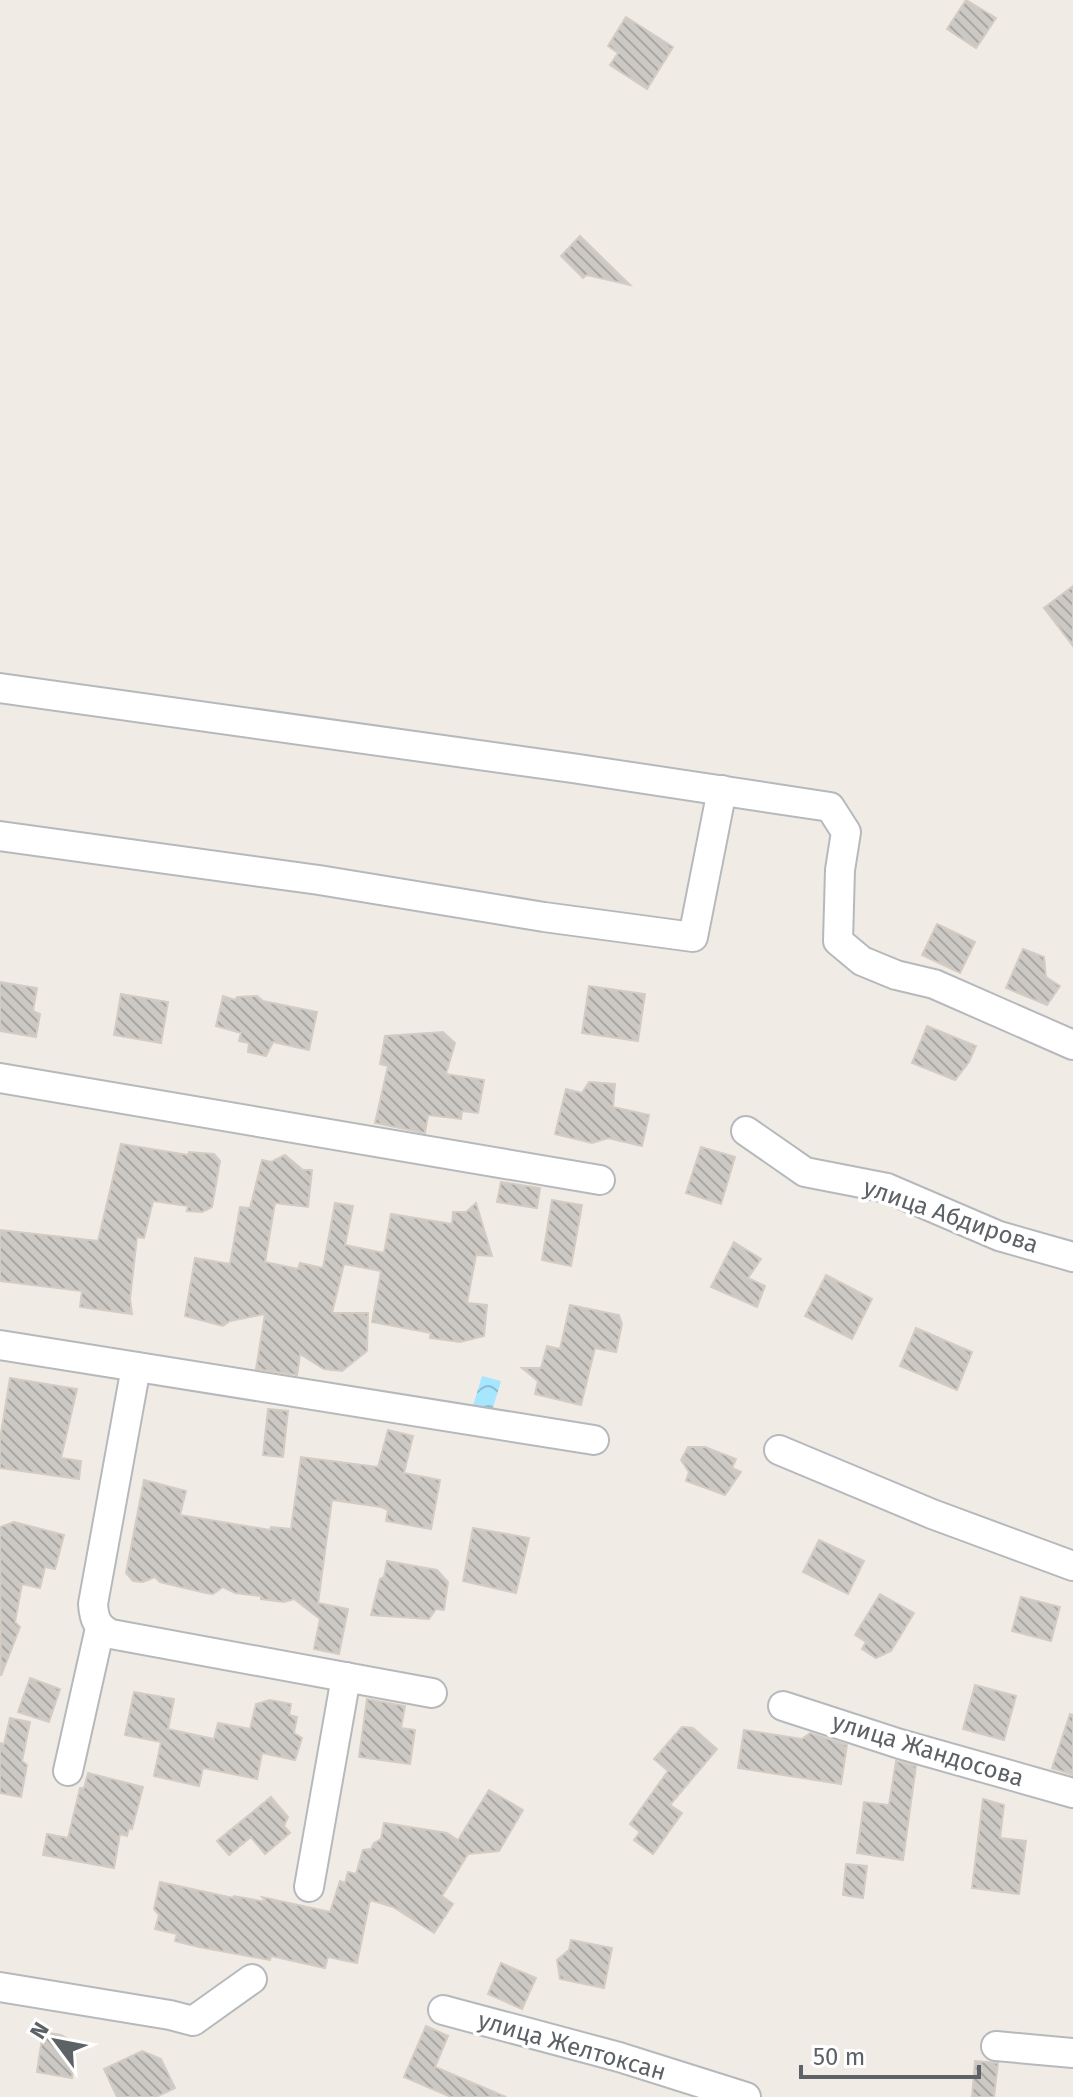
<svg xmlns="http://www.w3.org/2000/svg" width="1073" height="2097" font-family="'Fira Sans',sans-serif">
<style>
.water{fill:url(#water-waves)}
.building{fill:url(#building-back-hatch);stroke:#d4ccc3;stroke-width:2}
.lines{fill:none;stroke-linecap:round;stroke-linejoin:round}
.minor-casing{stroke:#b6b9bc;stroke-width:32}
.minor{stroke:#fff;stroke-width:28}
.labels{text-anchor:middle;stroke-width:7;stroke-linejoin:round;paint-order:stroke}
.street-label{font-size:24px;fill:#5d6266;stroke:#fff}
</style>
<defs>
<pattern id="water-waves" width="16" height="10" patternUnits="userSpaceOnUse" patternTransform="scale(2)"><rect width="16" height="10" fill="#a6e6ff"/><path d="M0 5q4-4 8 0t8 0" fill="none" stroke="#8abed2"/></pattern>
<pattern id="building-back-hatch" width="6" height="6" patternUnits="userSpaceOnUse" patternTransform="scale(2)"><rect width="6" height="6" fill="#ccc9c4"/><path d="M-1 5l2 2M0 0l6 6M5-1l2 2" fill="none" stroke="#a9a7a3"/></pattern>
</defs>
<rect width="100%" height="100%" fill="#f0ece5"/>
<path class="water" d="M482,1376L501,1381L492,1411L473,1406Z"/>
<g class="building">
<path d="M966,0L996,18L976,48L947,29Z"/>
<path d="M626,17L673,47L647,89L610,65L618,53L608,46Z"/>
<path d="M580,236L630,285L587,275L583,278L561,256Z"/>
<path d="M1073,586V646L1044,608Z"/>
<path d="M937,924L975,942L960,973L922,955Z"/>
<path d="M1023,949L1044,957L1046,977L1060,986L1047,1005L1006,988Z"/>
<path d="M0,982L37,988L33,1011L40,1014L36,1037L0,1031Z"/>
<path d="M589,986L645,994L638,1041L582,1033Z"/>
<path d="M121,994L168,1002L161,1043L114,1035Z"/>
<path d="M223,996L235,1000L237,997L257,996L263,1001L317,1012L309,1050L273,1042L266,1056L248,1052L249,1043L239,1041L241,1033L216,1026Z"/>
<path d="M927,1026L976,1046L969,1062L955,1080L912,1063Z"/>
<path d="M443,1032L455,1043L446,1074L484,1080L478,1113L462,1111L461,1119L428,1115L425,1133L375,1123L388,1066L380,1064L385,1036Z"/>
<path d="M589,1082L615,1084L613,1107L649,1115L642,1146L608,1138L592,1143L555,1134L566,1089L582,1093Z"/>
<path d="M121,1144L188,1155L189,1152L214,1154L220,1161L212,1207L202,1212L187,1211L188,1206L153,1201L144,1238L137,1237L130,1299L132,1314L80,1307L82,1291L0,1281V1230L98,1241Z"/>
<path d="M701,1147L735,1157L721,1204L686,1193Z"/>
<path d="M285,1155L303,1170H312L308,1207L275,1203L265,1262L298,1269L300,1263L323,1268L335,1203L353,1206L345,1245L384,1253L391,1214L452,1224L453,1212H466L476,1203L492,1256L476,1255L467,1303L487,1305L484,1336L460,1342L430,1338L431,1333L372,1322L381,1271L344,1264L332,1313H368L367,1351L342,1371L324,1369L300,1354L297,1375L256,1369L265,1314L230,1321L223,1326L185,1316L195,1258L230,1264L240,1207L250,1208L262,1160L271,1162Z"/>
<path d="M501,1182L540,1188L537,1208L497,1202Z"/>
<path d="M552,1200L582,1205L571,1266L542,1260Z"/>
<path d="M734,1242L761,1259L748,1278L765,1286L757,1307L711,1287Z"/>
<path d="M826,1275L872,1299L852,1339L805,1316Z"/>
<path d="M570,1305L619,1315L622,1324L616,1352L595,1348L581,1405L535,1394L538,1381L522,1368H541L547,1346L560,1349Z"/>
<path d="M916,1328L972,1352L957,1390L900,1366Z"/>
<path d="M10,1378L77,1389L61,1458L81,1461L79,1479L0,1468V1439Z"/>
<path d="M268,1409L288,1411L283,1457L263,1455Z"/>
<path d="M388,1430L413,1436L404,1473L440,1480L431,1529L386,1521L388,1510L381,1507L332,1500L318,1603L348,1609L339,1654L314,1649L320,1619L294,1599L284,1602L261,1599V1596L235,1593L223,1587L213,1594L206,1593L160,1582L155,1577L143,1582L133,1581L126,1573L144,1480L186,1491L180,1515L270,1530L271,1527L291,1529L301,1457L378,1467Z"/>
<path d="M688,1447H705L736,1459L732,1468L741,1472L725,1495L686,1481L689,1472L681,1460Z"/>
<path d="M14,1522L64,1535L55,1569L45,1567L40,1588L22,1584L15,1622L20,1627L1,1676L0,1527Z"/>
<path d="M473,1528L529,1538L516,1593L463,1581Z"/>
<path d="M819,1540L864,1561L848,1594L803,1572Z"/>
<path d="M387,1561L437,1570L448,1582L444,1610L436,1609L429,1619L371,1615L380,1579L384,1577Z"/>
<path d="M880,1594L914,1613L891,1651L876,1658L862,1649L866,1642L855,1635Z"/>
<path d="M1021,1597L1060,1607L1051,1641L1012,1631Z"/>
<path d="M30,1678L60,1689L49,1722L18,1712Z"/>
<path d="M975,1685L1016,1696L1004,1740L963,1729Z"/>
<path d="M134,1692L174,1699L168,1729L214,1739L218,1723L250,1729L256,1704L270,1700L291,1704L289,1715L297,1717L294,1733L302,1738L295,1760L262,1753L257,1779L203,1768L199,1786L154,1776L161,1742L125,1735Z"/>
<path d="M367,1699L405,1706L401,1728L415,1730L410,1764L359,1757Z"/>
<path d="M1070,1714L1073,1715V1775L1052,1768Z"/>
<path d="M10,1718L30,1722L22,1761L27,1765L21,1797L0,1793V1743L4,1744Z"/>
<path d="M682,1727L693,1728L717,1749L670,1805L682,1813L653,1854L634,1840L640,1832L630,1824L668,1771L654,1759Z"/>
<path d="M744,1730L802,1739L810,1733L847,1745L841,1784L738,1768Z"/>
<path d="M896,1761L916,1766L903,1860L857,1853L864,1802L889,1805Z"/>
<path d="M88,1773L143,1787L132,1829L129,1828L127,1836L120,1834L114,1868L43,1855L47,1834L68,1838L80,1788H84Z"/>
<path d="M489,1790L523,1810L499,1851L468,1854L442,1896L453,1904L434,1933L393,1907L370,1900L357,1963L328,1957L325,1968L271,1956L270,1960L199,1947L175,1941L177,1934L155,1929L159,1915L154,1909L160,1882L233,1898L234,1896L266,1902L262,1897L330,1912L340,1881L345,1883L348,1872L356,1874L363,1850L371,1849L374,1843L381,1839L384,1823L447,1833L458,1840Z"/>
<path d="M271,1797L288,1817L284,1826L290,1833L265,1854L251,1837L229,1855L217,1841Z"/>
<path d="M983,1799L1004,1805L1000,1838L1026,1841L1019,1894L972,1888Z"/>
<path d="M846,1864L867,1866L863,1898L843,1895Z"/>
<path d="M571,1940L612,1948L604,1988L560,1979L557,1960L569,1950Z"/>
<path d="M501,1963L536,1978L522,2009L488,1994Z"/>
<path d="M426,2026L448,2036L435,2067L506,2097H451L404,2077Z"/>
<path d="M43,2032L61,2035L77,2044L72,2078L37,2072Z"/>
<path d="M142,2051L161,2059L175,2088L156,2097H117L104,2069Z"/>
<path d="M975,2061L998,2063L994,2097H972Z"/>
</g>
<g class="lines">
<defs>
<g id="minor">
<path d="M0,688L572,768L830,807L846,832L840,870L838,941L862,961L896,975L934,984L1073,1045"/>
<path d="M0,836L319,880L544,917L693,937L722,790"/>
<path d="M0,1078L600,1180"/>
<path d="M746,1131L805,1172L887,1188L999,1236L1073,1257"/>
<path d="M0,1345L594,1440"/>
<path d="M136,1367L93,1604C94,1619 97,1627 111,1634L432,1693"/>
<path d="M779,1450L932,1514L1073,1566"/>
<path d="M783,1706L900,1744L1073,1793"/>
<path d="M68,1771L100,1628"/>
<path d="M309,1887L346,1677"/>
<path d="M0,1987L170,2015L193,2021L252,1979"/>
<path d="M443,2010L619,2057L746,2097"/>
<path d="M996,2046L1073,2053"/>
</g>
</defs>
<use href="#minor" class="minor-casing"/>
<use href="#minor" class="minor"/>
</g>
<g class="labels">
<g class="street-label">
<text transform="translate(951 1216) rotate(19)" y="8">улица Абдирова</text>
<text transform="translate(928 1750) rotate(17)" y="8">улица Жандосова</text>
<text transform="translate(572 2046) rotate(16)" y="8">улица Желтоксан</text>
</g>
</g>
<g transform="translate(56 2041) rotate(302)" stroke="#ffffff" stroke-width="6" paint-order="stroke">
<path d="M0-6L14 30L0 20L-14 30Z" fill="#5d6266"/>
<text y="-12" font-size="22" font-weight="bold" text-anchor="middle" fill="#5d6266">N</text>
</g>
<path d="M801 2065v12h178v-12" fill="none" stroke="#5d6266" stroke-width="4"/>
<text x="813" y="2065" font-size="24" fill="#5d6266" stroke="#ffffff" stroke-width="6" paint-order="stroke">50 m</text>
</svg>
